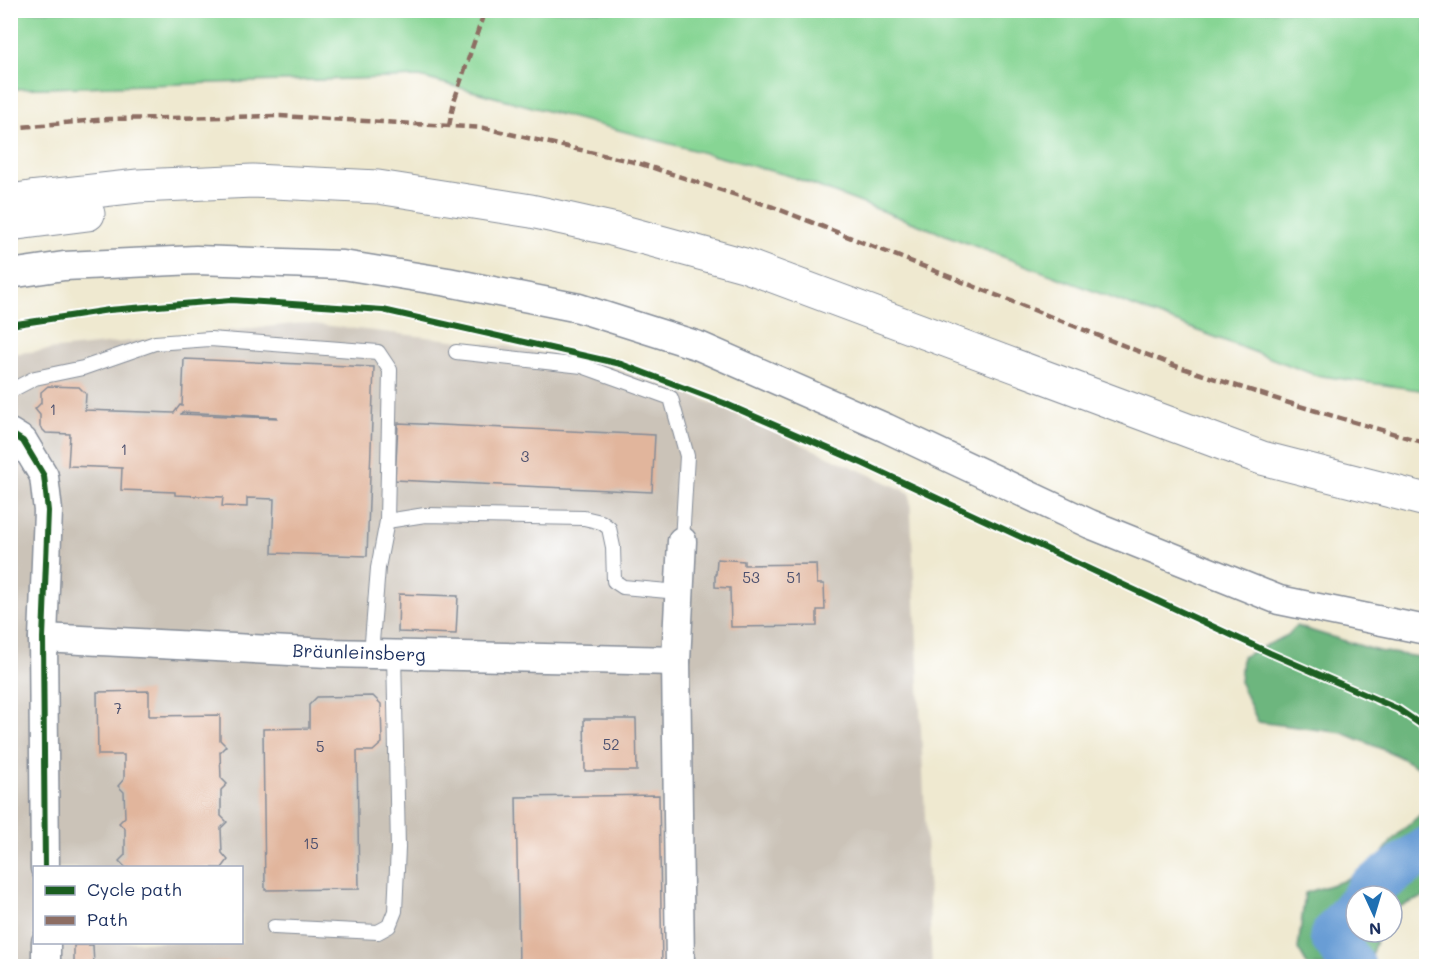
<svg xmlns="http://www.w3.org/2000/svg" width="1437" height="977" font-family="Mali,sans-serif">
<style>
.industrial{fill:#cbc3b8;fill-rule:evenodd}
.green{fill:#87d594;stroke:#518279;stroke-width:1.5}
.forest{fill:#6db67e;stroke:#44726e;stroke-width:1.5}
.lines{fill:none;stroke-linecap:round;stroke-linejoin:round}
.river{stroke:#699dd5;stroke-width:45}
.building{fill:#e1b59c;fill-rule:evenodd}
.lane-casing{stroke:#858c97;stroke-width:16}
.street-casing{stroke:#858c97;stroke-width:31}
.primary-casing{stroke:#858c97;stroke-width:35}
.lane{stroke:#fff;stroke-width:14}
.street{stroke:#fff;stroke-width:28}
.primary{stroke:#fff;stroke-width:33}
.quiet{stroke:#8d6e63;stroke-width:4.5;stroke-dasharray:9 4.5;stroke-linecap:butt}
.cycleway-casing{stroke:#fff;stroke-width:10}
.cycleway{stroke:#1b5e20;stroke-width:6}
.labels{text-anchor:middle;stroke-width:4.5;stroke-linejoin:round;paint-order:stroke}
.number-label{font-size:15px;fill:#4c506e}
.street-label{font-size:18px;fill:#1b2f5e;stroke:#fff}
</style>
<rect width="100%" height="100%" fill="#fff"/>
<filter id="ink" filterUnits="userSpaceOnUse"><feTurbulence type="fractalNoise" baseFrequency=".0167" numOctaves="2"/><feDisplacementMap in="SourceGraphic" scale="12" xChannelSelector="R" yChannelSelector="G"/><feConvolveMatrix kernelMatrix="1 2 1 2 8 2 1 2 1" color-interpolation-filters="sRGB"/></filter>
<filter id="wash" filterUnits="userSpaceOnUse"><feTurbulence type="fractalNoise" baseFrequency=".008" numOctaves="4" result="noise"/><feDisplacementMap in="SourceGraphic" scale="24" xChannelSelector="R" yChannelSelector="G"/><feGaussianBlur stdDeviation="1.35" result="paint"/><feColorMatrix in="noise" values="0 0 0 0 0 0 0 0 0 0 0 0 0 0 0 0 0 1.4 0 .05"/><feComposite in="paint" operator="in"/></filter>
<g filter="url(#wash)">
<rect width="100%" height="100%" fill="#efe9d0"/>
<path class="industrial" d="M304,323L505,346L609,366L702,399L910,493L932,966H11L10,354ZM34,868H242V942H34Z"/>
<path class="green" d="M10,11H1426V391L1315,375L790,176L420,77L11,89Z"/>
<g class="forest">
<path d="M1296,626L1378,651L1426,658V772L1394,754L1343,733L1258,722L1240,683L1242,657L1288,635Z"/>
<path d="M1426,810V896L1392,910V896H1356V932H1379L1372,953L1374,966H1308L1298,949L1305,893L1343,881L1375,863L1394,838L1423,812Z"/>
</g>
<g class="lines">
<g class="river">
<path d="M1364,896L1368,890L1426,849"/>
<path d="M1353,966L1332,936L1356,906"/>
</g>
</g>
<g id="blocks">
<g class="building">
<path d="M184,359L374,367L367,556L272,553L274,499L247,498V507L222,506L223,497L175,495V492L121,490L122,468L68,466L70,434L46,433L40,427V415L35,409L41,403V392L48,386L79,387L86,394L85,410L174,413L180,405L182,406ZM182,412L277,417V418L181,414Z"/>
<path d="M398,423L655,435L652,492L395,480Z"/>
<path d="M717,559L744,561V565L816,564L817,584H824L825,610H817V626L731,627L730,588L715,587V574H716Z"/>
<path d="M399,594L458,596L456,634L398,632Z"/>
<path d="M149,691V716L220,715V740L226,746L220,752L221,778L227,784L221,790V816L227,822L221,828L222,853L228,860L222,868H126L119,861L125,855V829L119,823L125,817L124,792L118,786L124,779V755H98L97,692Z"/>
<path d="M373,696L381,704L382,743L373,751H357L359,889L265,890L263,729L309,728V705L317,697Z"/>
<path d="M584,719H636L637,771H585Z"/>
<path d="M659,795L662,966H519L516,797Z"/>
<path d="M74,945H93L94,965H74Z"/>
<path d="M240,962V966H122V963Z"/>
<path d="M834,962V966H822V963Z"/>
</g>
</g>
</g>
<g filter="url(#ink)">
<use href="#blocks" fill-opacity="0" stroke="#858c97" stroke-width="1.5"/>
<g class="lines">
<defs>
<g id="lane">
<path d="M456,352L582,366L671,398L687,456L682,541"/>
<path d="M10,391L35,378L83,368L155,343L210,339L378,352L390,370L387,521"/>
<path d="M371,654L378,568L387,521L425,515L584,518L601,522L609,528L613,547L614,581L623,587L679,592"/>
<path d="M274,927L378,932L389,926L395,911L398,848L394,654"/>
</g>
<g id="street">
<path d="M10,274L64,266L196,260L343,265L448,282L579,308L699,346L886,428L1090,524L1279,600L1426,630"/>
<path d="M10,433L23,441L44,476L48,511L43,638L45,868"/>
<path d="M43,638L328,653L676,661"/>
<path d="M46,942V966"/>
<path d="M680,966L676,661L682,541"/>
</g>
<g id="primary">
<path d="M10,201L30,198L138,186L253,181L378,187L531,211L612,229L744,265L1262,458L1426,500"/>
<path d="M10,224L88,214"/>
</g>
</defs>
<use href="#lane" class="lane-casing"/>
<use href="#street" class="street-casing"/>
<use href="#primary" class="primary-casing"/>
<use href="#lane" class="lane"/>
<use href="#street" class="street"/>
<use href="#primary" class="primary"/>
<g class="quiet">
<path d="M449,126L454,101L485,10"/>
<path d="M10,128L108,119L280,116L484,128L638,163L773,207L1173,365L1289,403L1426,443"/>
</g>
<defs>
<g id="cycleway">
<path d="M10,325L109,310L231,300L383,310L621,364L724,403L864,464L1270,653L1398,709L1426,728"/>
<path d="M10,433L23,441L44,476L48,511L43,638L45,868"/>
</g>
</defs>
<use href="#cycleway" class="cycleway-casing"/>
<use href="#cycleway" class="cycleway"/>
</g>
</g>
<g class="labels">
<g class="number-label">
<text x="53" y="415">1</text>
<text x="124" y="455">1</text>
<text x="525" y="462">3</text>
<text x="751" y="583">53</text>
<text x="794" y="583">51</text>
<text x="118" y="714">7</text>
<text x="611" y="750">52</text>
<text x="320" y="752">5</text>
<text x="311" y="849">15</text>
</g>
<g class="street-label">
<text transform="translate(359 653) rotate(2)" y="6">Bräunleinsberg</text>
</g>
</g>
<rect width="1437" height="977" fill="none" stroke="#fff" stroke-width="36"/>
<rect x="33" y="866" width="210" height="78" fill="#ffffff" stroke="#a4acbf" stroke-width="1.5"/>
<rect x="45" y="886" width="30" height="9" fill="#1b5e20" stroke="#a4acbf" stroke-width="1.5"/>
<text x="87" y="896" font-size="18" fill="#1b2f5e">Cycle path</text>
<rect x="45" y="916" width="30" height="9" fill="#8d6e63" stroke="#a4acbf" stroke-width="1.5"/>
<text x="87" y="926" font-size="18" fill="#1b2f5e">Path</text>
<g transform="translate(1374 914) rotate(176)"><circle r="28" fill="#ffffff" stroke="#a4acbf" stroke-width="1.5"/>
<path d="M0-4.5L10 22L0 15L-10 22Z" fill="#1f6fb2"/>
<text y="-9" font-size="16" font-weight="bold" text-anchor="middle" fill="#1b2f5e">N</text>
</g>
</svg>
